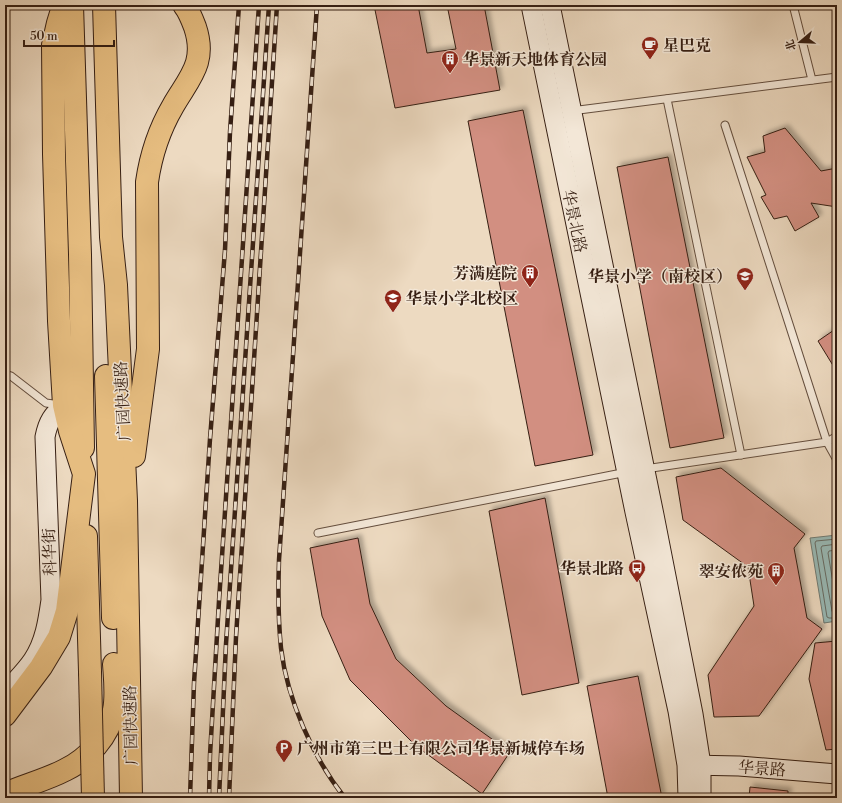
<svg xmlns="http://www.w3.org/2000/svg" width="842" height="803" font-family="'Libre Bodoni','Noto Serif SC',serif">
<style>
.water{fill:#99bab6;stroke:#717c75}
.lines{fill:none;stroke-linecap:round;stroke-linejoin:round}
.shore{stroke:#686c64;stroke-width:1}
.building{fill:#d28f81;stroke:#361f13;filter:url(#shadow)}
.lane-casing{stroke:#644e3e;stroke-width:9}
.secondary-casing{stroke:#361f13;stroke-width:21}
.highway-casing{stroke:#361f13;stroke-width:24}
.lane{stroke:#f3e7d7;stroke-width:7}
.secondary{stroke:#f3e7d7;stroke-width:19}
.highway{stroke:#e6bd80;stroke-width:22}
.rail-casing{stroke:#361f13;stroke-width:4.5}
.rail{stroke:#f3e7d7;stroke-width:3;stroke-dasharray:9;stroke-linecap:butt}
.highway-bridge-casing{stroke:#361f13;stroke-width:24;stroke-linecap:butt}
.highway-bridge{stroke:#e6bd80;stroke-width:22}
.labels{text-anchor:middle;stroke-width:3;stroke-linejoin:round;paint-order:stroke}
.poi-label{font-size:16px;font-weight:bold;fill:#361f13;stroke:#f3e7d7;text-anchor:start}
.street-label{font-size:16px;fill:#361f13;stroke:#f3e7d7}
</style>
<defs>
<filter id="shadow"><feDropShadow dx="3.5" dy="-3.5" stdDeviation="2" flood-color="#0004"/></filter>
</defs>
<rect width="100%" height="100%" fill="#eddac1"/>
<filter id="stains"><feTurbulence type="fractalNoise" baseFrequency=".005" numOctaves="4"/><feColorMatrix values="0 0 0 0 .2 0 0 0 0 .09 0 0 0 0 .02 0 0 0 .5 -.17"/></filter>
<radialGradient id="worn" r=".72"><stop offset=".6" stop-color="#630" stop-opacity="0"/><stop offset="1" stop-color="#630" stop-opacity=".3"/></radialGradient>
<path class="water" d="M837,535V621L824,623L810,538Z"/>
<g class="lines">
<g class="shore">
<path d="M837,539L816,541L815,543L827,617L829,618H837"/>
<path d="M837,544L822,546L821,548L832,611L833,613H837"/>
<path d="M837,550L829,551L828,553L837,606"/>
</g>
</g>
<g class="building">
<path d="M374,5H418L427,53L456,49L447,5H484L500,90L395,108Z"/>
<path d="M523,110L593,455L535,466L468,121Z"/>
<path d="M785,128L821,171L837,168V207L811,203L819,217L795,231L787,216L774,219L761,197L766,195L747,157L765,152L763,136Z"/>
<path d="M668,157L724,438L670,448L617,167Z"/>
<path d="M837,328V372L818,341Z"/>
<path d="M721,468L805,534L794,548L807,618L822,629L759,716L714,717L708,675L754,606L748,567L683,520L676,477Z"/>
<path d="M545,498L579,683L522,695L489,511Z"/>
<path d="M358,538L370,604L396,659L446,706L510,752L482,794L416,746L350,680L322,616L310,548Z"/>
<path d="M837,641V749L826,750L809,679L815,643Z"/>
<path d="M638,676L662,798H608L587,686Z"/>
<path d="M750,787L788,791V798H749Z"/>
</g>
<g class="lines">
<defs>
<g id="lane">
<path d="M793,5L812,80"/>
<path d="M667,99L741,455"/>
<path d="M571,111L837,77"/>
<path d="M5,374L11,376L46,403L60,405"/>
<path d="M837,436L827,442L837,460"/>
<path d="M645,469L827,442L725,125"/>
<path d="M318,533L627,472"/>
</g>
<g id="secondary">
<path d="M531,5L635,512L678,711L687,765L688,798"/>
<path d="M550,5L654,515L693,714L701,765V798"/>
<path d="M5,693C14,682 25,672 33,660C45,642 48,621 51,600L45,437C48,421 53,415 64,405"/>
<path d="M689,765L739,766L837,774"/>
</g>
<g id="highway">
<path d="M72,5L80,255L83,448"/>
<path d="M104,5L111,237L116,285L126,501L131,798"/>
<path d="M106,376L113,618"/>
<path d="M134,456L148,349L147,182C151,154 159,130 173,106C189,78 207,63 195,27C192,19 189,11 184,5"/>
<path d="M86,536L90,672"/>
<path d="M5,715L41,667L59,637L67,611L84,474L70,431L64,405L59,321L54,154L53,45L58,23L62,10L65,5"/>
<path d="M5,794C25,785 46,780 65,770C88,759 109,736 114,710C117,696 115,679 114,664"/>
</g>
</defs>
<use href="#lane" class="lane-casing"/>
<use href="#secondary" class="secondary-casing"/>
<use href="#highway" class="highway-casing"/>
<use href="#lane" class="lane"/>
<use href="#secondary" class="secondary"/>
<use href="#highway" class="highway"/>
<defs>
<g id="rail">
<path d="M317,5L279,560C278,590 278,619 281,648C287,699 313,758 345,798"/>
<path d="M190,798L194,683L210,439L225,250L230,132L239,5"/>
<path d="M209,798L210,755L219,601L259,5"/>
<path d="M219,798L226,644L269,5"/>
<path d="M229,798L236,637L277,5"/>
</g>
</defs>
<use href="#rail" class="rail-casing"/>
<use href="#rail" class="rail"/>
<defs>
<path id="highway-bridge" d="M90,672L93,798"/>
</defs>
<use href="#highway-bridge" class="highway-bridge-casing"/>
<use href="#highway-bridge" class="highway-bridge"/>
</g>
<defs>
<symbol id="cafe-pin" viewBox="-11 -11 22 30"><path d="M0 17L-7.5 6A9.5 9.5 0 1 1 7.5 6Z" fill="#8f2418" stroke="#f3e7d7"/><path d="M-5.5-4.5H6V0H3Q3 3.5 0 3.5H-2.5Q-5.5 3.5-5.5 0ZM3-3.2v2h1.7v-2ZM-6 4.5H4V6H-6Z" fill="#fff"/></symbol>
<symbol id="building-pin" viewBox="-11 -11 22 30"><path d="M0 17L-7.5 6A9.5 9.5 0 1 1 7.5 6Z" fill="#8f2418" stroke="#f3e7d7"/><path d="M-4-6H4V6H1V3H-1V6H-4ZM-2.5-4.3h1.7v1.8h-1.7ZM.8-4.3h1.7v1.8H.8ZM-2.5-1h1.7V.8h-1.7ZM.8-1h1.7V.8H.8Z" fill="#fff"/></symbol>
<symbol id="school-pin" viewBox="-11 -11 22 30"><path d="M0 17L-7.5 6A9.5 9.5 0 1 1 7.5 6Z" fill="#8f2418" stroke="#f3e7d7"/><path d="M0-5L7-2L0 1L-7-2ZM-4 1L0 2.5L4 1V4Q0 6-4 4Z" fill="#fff"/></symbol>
<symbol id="bus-pin" viewBox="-11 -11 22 30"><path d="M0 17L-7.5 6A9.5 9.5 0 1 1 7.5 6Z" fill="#8f2418" stroke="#f3e7d7"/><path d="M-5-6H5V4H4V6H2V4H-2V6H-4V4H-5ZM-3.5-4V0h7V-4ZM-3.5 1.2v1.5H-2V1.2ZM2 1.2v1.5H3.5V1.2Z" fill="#fff"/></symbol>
<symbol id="parking-pin" viewBox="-11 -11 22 30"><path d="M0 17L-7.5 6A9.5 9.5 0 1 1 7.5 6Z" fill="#8f2418" stroke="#f3e7d7"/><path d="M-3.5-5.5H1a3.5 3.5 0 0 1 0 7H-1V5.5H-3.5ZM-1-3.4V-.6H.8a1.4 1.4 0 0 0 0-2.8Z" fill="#fff"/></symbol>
</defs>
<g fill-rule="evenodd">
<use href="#cafe-pin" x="640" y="35" width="20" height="27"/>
<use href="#building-pin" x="440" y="49" width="20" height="27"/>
<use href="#building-pin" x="520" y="263" width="20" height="27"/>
<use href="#school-pin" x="735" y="266" width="20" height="27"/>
<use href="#school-pin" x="383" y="288" width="20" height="27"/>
<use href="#bus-pin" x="627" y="558" width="20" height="27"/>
<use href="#building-pin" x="766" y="561" width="20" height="27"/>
<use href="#parking-pin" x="274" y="738" width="20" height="27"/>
</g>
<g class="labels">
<g class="poi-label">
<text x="663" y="51">星巴克</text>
<text x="463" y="65">华景新天地体育公园</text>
<text x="517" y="279" text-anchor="end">芳满庭院</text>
<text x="732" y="282" text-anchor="end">华景小学（南校区）</text>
<text x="406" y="304">华景小学北校区</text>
<text x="624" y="574" text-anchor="end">华景北路</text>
<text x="763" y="577" text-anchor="end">翠安侬苑</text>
<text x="297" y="754">广州市第三巴士有限公司华景新城停车场</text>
</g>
<g class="street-label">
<text transform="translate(575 221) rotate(78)" y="6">华景北路</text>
<text transform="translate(122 401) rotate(-93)" y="6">广园快速路</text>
<text transform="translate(49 552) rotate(-92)" y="6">科华街</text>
<text transform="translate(130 725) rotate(-91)" y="6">广园快速路</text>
<text transform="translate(762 768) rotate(4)" y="6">华景路</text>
</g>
</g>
<rect width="842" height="803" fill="none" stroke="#eddac1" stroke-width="20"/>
<rect x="6" y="6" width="830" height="791" fill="none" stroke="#361f13" stroke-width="2"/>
<rect x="10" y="10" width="822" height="783" fill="none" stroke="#361f13"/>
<g transform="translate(800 42) rotate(251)" stroke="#f3e7d7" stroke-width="3" paint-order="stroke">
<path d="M0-3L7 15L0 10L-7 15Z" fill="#361f13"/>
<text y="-6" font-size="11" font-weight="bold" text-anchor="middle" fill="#361f13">北</text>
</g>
<path d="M24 40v6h90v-6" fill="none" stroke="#361f13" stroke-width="2"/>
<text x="30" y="40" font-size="12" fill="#361f13" stroke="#f3e7d7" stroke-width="3" paint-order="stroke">50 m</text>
<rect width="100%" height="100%" filter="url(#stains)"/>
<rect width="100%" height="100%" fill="url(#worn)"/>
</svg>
